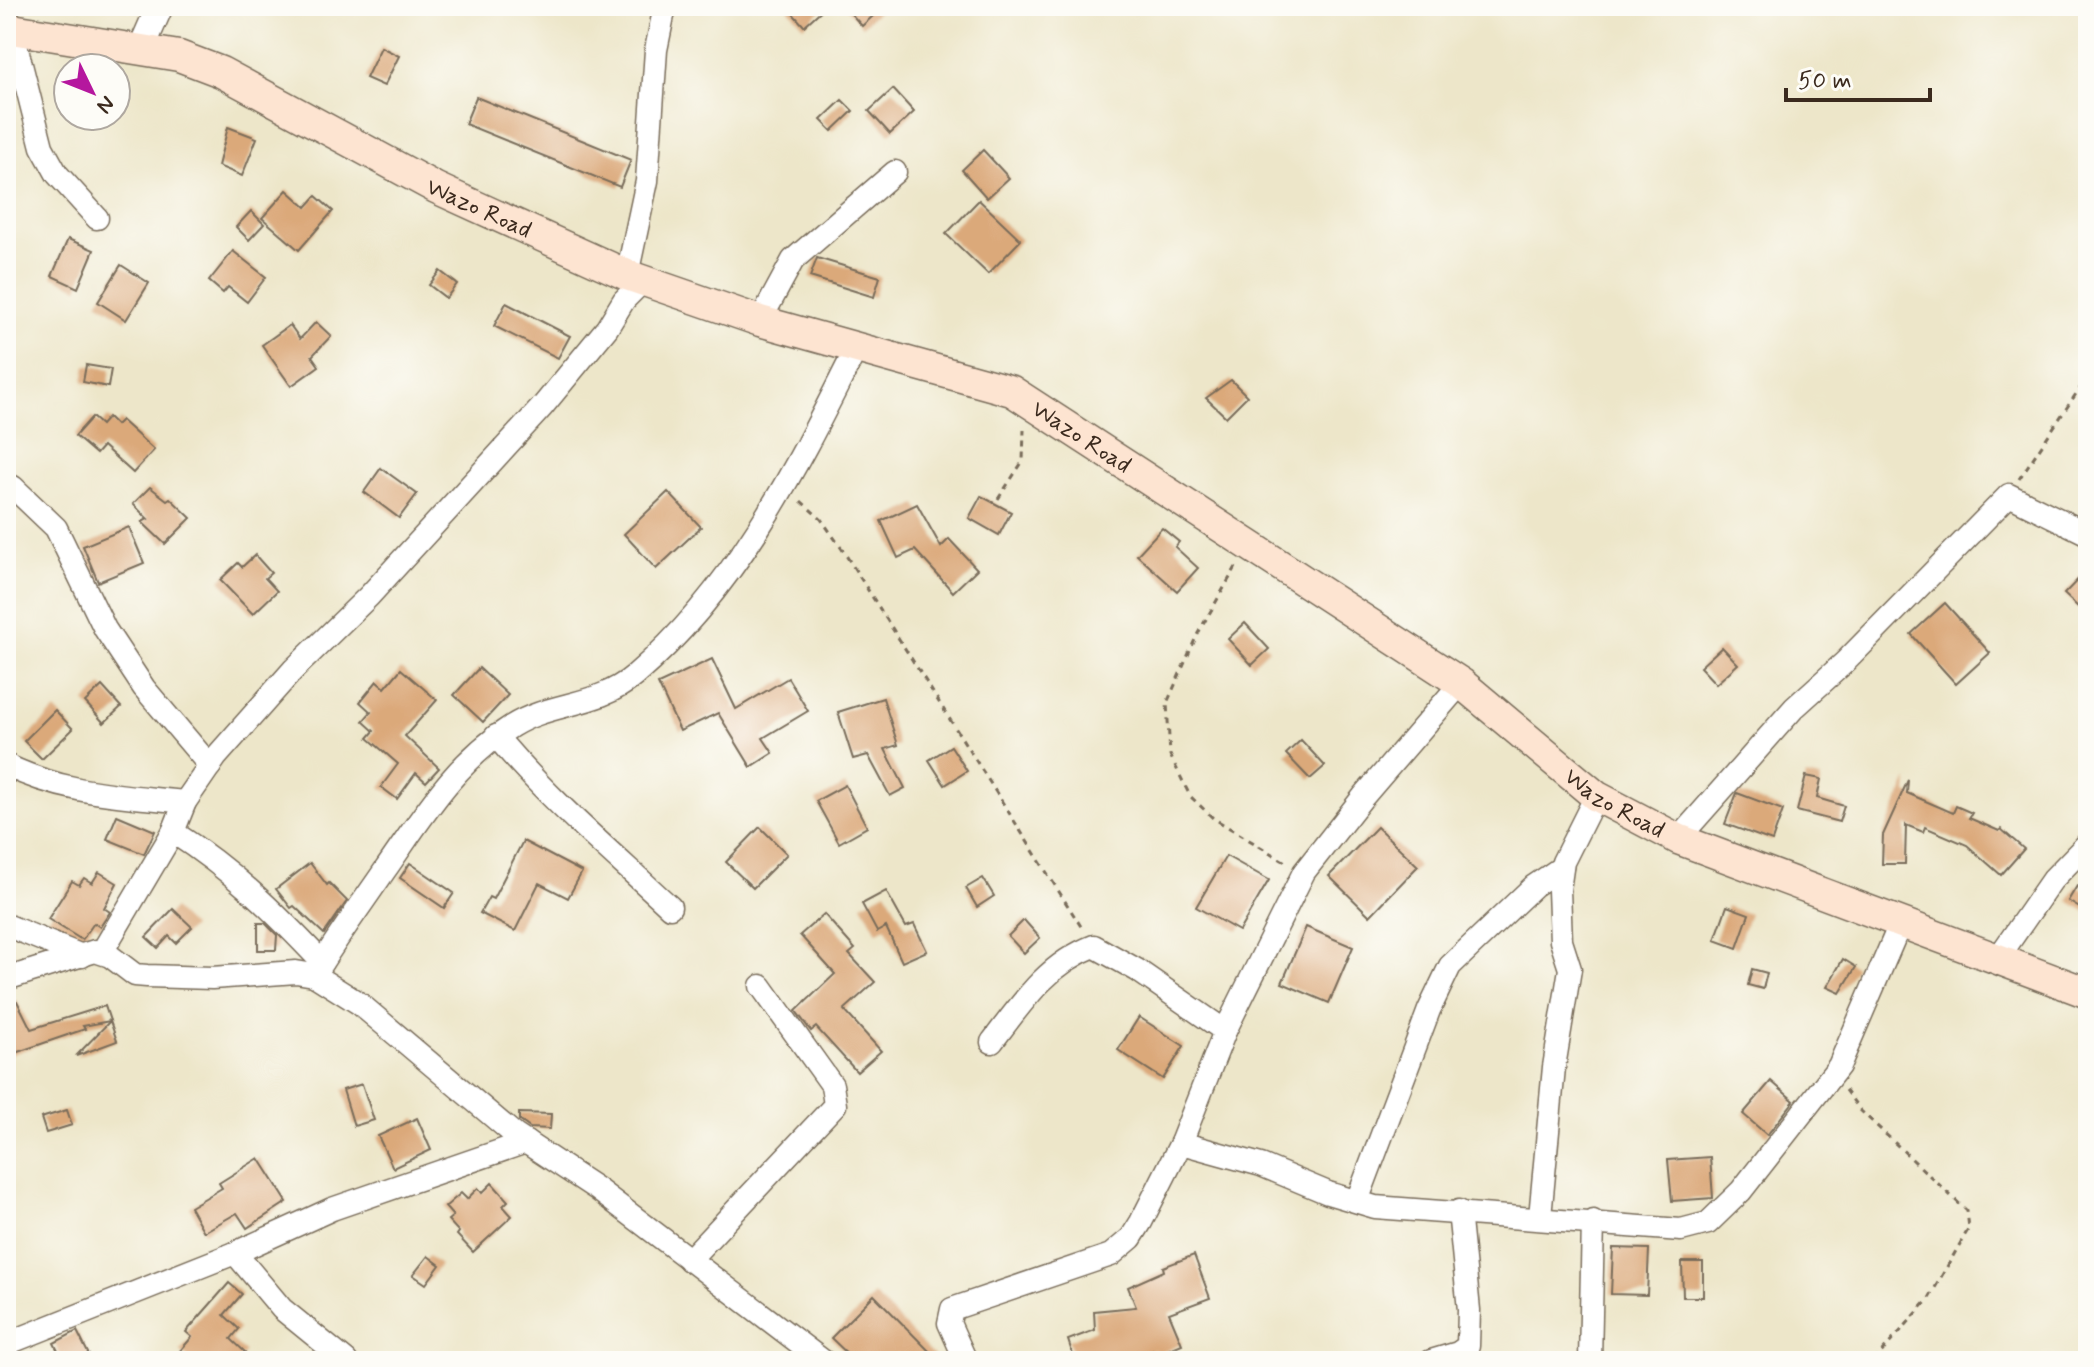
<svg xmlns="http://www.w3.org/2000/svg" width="2094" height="1367" font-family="Mynerve,sans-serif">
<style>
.building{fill:#dba97a}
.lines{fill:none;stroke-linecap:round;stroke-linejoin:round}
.minor-casing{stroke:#796c5a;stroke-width:25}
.tertiary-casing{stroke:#796c5a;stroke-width:29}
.secondary-casing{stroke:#796c5a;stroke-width:33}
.path{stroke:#796c5a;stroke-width:3;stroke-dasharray:6 6;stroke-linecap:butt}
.minor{stroke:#fff;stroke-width:22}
.tertiary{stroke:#fff;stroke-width:26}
.secondary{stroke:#fde4d1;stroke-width:30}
.labels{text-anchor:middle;stroke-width:6;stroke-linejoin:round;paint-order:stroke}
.street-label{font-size:24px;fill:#3b2a1e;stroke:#fdfcf7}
</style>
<rect width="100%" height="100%" fill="#fdfcf7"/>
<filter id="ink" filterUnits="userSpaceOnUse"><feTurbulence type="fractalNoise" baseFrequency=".0125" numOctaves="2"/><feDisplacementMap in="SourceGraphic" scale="16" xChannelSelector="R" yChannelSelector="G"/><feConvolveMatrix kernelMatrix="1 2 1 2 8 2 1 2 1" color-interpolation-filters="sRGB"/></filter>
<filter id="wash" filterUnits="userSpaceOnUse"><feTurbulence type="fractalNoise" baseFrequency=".006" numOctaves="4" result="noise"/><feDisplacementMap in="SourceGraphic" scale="32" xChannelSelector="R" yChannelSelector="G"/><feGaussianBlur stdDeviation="1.8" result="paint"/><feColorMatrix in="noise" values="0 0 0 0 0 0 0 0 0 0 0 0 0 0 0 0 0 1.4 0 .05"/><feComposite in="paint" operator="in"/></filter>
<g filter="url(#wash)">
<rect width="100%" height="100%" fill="#ede6c9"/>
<g id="blocks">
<g class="building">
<path d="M786,6H826L804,26Z"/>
<path d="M844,6H884L862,26Z"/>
<path d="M381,47L399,56L384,86L366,78Z"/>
<path d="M893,89L914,112L890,134L869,111Z"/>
<path d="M476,97L631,160L620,187L465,124Z"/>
<path d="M842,100L853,111L832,131L821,120Z"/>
<path d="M228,127L257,138L242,176L218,166Z"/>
<path d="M983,150L1009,178L987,198L962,170Z"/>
<path d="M287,190L306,207L316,196L333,211L299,250L262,218Z"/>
<path d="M979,200L1021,240L988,274L946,234Z"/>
<path d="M251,211L264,224L249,240L236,227Z"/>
<path d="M68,239L94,250L78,288L52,276Z"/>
<path d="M233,251L266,277L247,302L228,287L223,293L209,281Z"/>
<path d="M817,258L880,277L874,297L810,277Z"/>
<path d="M121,265L149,283L126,320L98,302Z"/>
<path d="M440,271L457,284L446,298L429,285Z"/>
<path d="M506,303L570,336L558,358L494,326Z"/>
<path d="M316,322L331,336L312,356L319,366L291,386L262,345L290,325L300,339Z"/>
<path d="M86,365L111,369L108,387L83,382Z"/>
<path d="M1231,380L1247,396L1226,417L1206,398Z"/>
<path d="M92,417L101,425L108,417L116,425L121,420L154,450L133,473L103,446L96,454L75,436Z"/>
<path d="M381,468L417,494L399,518L364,492Z"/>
<path d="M150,487L167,500L170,498L191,518L165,544L142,522L148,519L133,504Z"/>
<path d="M668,492L701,527L656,569L624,534Z"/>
<path d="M981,496L1011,512L999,535L969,518Z"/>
<path d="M917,504L941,547L949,539L977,569L953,592L915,550L898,558L881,521Z"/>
<path d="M129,527L144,563L98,582L83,546Z"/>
<path d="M1162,528L1179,542L1175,547L1198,568L1177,591L1137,555Z"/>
<path d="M255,555L271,573L265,578L277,591L253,614L220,580L238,563L242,567Z"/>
<path d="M2088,569V596L2078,607L2064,594Z"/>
<path d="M1945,603L1990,653L1956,684L1911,634Z"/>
<path d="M1245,623L1269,649L1252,665L1228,639Z"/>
<path d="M1722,647L1738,664L1716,684L1700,667Z"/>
<path d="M712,659L736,709L788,678L808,711L763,738L773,753L751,767L718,713L680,731L658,684Z"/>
<path d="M479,668L508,695L483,722L454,695Z"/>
<path d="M401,669L437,700L405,736L439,768L426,782L416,773L397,799L381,787L398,764L368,738L374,731L363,721L371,712L360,702L377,681L385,688Z"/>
<path d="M102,686L121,707L104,723L85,702Z"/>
<path d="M883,698L898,745L885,749L905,788L890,796L868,755L853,759L838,712Z"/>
<path d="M55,710L73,729L42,759L24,741Z"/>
<path d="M1301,740L1325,766L1310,779L1286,754Z"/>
<path d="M951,746L967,771L945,785L929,760Z"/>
<path d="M1806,776L1821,779L1817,798L1844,806L1839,822L1797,811Z"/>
<path d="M1908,780L1907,793L1953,813L1956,806L1972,813L1969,818L1999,831L2001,829L2024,849L2001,875L1967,845L1925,827L1923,832L1906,825L1905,864H1882L1883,835Z"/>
<path d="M845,785L867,827L839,843L816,801Z"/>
<path d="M1737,793L1783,810L1772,841L1725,824Z"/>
<path d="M117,815L155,831L144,854L107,839Z"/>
<path d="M760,827L787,854L753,888L726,862Z"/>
<path d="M1377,827L1418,866L1370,916L1329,876Z"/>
<path d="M523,841L582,872L568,898L539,883L515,931L480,913L489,897L493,899Z"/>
<path d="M1226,856L1269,880L1239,931L1196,907Z"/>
<path d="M310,863L327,885L329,883L347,901L324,934L294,906L291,908L276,889Z"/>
<path d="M410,863L454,893L444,908L400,878Z"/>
<path d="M99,872L117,883L104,908L110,912L100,927L94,923L82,940L48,919L72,881L79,885L84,878L92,883Z"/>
<path d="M983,878L994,896L977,907L966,888Z"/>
<path d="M2077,886L2088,893V913L2068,901Z"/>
<path d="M886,891L906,927L914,924L927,951L902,962L886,927L877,932L862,904Z"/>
<path d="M1727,906L1749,914L1737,948L1715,940Z"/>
<path d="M173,909L192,927L176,943L169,936L158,948L146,937Z"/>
<path d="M824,914L855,949L849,954L875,982L844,1010L881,1051L857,1072L816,1027L811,1031L796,1011L835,974L800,935Z"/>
<path d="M1024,920L1040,938L1024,953L1008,936Z"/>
<path d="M258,923H265L277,935L276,950H258Z"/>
<path d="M1306,927L1353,947L1329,1003L1282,983Z"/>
<path d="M1843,959L1856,967L1840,993L1827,987Z"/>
<path d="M1752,969L1767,973L1763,989L1748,985Z"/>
<path d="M17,1001L31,1029L105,1006L110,1021L83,1026L85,1029L6,1056V1006Z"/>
<path d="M1139,1017L1184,1046L1163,1079L1118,1050Z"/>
<path d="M110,1021L117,1041L76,1056Z"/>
<path d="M1771,1081L1794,1101L1767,1135L1743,1114Z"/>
<path d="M362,1084L374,1120L354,1126L343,1090Z"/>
<path d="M67,1110L72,1125L46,1133L41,1118Z"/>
<path d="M519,1113L551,1114L550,1129L530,1128L519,1120Z"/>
<path d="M417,1118L431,1150L393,1168L378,1136Z"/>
<path d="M1710,1157L1713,1198L1672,1201L1668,1160Z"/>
<path d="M259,1158L287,1202L247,1228L237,1213L204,1232L190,1207L222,1188L219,1183Z"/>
<path d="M492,1183L508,1201L503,1206L512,1216L473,1252L457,1235L459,1232L448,1220L453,1216L445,1207L461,1193L467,1199L478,1188L482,1193Z"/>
<path d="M1613,1248L1649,1249L1647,1295L1611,1294Z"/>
<path d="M1194,1255L1210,1298L1169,1313L1182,1344L1156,1355L1154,1350L1124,1361H1075L1068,1340L1095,1330L1094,1311L1136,1307L1128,1287L1164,1271L1163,1267Z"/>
<path d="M428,1256L440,1265L426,1284L413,1275Z"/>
<path d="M1682,1262H1703V1297H1683Z"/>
<path d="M229,1283L242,1294L224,1315L239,1329L231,1339L245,1352L237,1361H192L180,1351L192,1337L186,1332Z"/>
<path d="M874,1295L939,1361H855L831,1338Z"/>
<path d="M77,1331L92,1361H63L54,1343Z"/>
</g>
</g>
</g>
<g filter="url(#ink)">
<use href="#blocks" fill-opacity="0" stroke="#796c5a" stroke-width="2"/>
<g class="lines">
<defs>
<g id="minor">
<path d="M12,29L42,147L57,174L97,218"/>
<path d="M627,275L647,181L656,50L665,6"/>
<path d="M760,321L793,260L895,172"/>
<path d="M13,487L56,528L105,629L144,688L210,766"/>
<path d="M496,736C549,800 610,851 670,907"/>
<path d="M6,765C64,794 122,795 185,802"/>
<path d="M173,832C233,871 273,910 322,962"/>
<path d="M1678,839L1794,708L1845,662L2009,495L2088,534"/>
<path d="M6,925L82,956"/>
<path d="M102,952L173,832L185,802L216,757L293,670L369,596L542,407L607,328L624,300L644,280"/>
<path d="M1998,958L2052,880L2088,843"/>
<path d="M314,975C336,939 361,905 385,870C423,816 455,762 512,726C550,702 598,707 634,676C737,588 796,468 856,349"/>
<path d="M6,979L95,951L110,956L135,975L147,976L212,978L296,972L314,975L360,1004L515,1135L597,1189L823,1361"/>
<path d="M992,1042C1021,1004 1047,964 1094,946L1137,970L1225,1031"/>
<path d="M1181,1143L1261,1165L1328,1193L1375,1207L1681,1230L1708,1223L1741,1191L1839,1066L1901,922"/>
<path d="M1357,1201L1429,1010L1450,966L1534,886L1562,867"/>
<path d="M1540,1217L1554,1067L1570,969L1561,941L1559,890L1563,862L1596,796"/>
<path d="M235,1253L282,1309L346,1361"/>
<path d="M689,1260L835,1105L832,1085L761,986"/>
<path d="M6,1344L235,1253L332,1209L526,1142"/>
<path d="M966,1361L949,1323L952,1309L1111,1255L1131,1238L1141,1222L1181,1143L1225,1031L1304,872L1363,797L1461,683"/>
<path d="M1431,1361L1458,1353L1468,1346L1469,1310L1459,1211"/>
<path d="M1590,1361L1593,1221"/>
</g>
<path id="tertiary" d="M142,47L160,6"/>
<g id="secondary">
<path id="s1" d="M6,28L179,56L221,72L436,188L627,275L760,321L1012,391L1461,683L1596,796L1678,839L2088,993"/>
</g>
</defs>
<use href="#minor" class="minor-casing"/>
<use href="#tertiary" class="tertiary-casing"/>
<use href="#secondary" class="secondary-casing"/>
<g class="path">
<path d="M2019,479L2088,376"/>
<path d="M998,499L1023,461L1024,430"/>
<path d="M801,501L821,519L842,549L1082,928"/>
<path d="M1236,567L1197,635L1167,703L1170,755L1190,796L1213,818L1287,863"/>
<path d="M1845,1090L1861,1111L1967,1211L1969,1228L1928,1300L1874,1361"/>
</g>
<use href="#minor" class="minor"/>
<use href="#tertiary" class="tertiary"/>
<use href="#secondary" class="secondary"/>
</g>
</g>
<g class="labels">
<g class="street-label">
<text dy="8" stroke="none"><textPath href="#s1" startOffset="512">Wazo Road</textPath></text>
<text dy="8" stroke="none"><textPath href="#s1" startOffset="1160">Wazo Road</textPath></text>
<text dy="8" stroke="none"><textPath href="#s1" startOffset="1808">Wazo Road</textPath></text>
</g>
</g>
<rect width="2094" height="1367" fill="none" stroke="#fdfcf7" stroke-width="32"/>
<g transform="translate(92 92) rotate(133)"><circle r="38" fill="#fdfcf7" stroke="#afa8a0" stroke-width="2"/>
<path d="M0-6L14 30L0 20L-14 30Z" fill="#b5179e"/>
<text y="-12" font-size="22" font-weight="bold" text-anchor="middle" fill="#3b2a1e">N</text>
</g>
<path d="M1786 88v12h144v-12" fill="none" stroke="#3b2a1e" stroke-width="4"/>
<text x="1798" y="88" font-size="24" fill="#3b2a1e" stroke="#fdfcf7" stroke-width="6" paint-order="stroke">50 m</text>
</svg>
